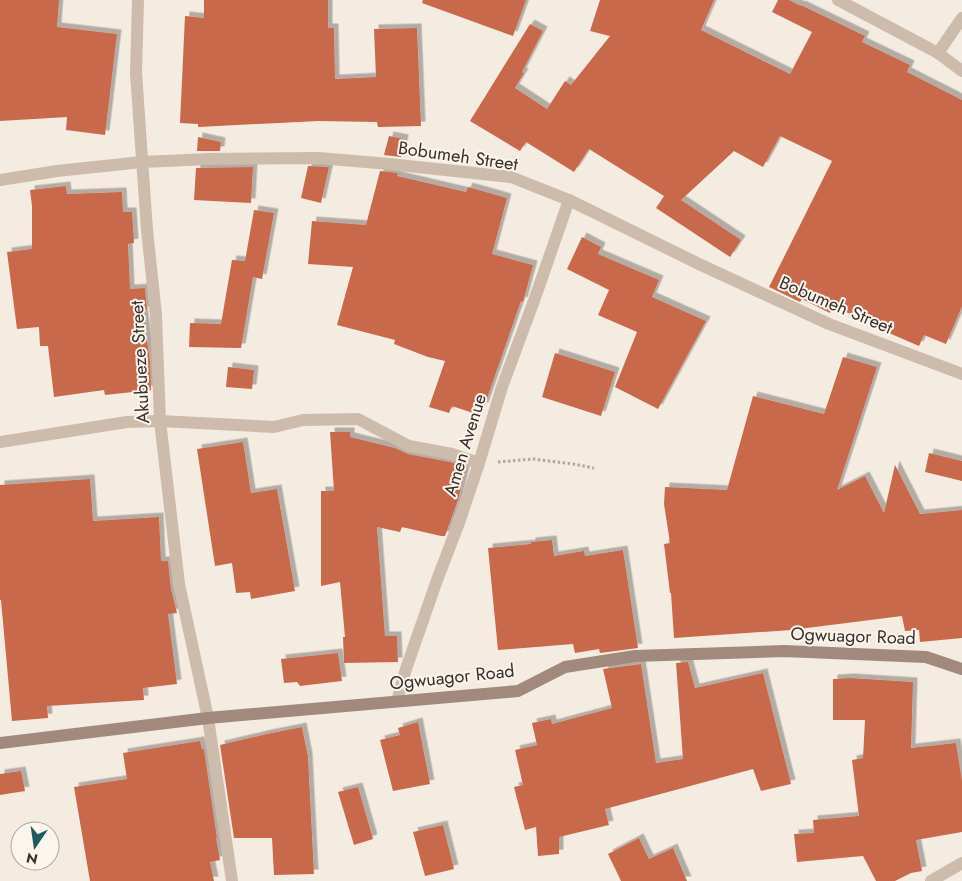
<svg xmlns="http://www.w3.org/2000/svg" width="962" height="881" font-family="Jost,sans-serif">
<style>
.building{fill:#c8694b;filter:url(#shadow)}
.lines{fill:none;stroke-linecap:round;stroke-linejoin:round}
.path{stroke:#b9a596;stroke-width:3;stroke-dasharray:2.5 2.5;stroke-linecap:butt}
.street{stroke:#cdbbac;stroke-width:12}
.secondary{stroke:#a18a7d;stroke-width:12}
.labels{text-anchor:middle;stroke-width:4;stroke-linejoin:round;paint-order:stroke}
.street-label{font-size:18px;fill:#3b302b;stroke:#fbf5ee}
</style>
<defs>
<filter id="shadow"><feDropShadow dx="4.5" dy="-4.5" stdDeviation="0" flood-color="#0004"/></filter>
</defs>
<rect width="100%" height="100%" fill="#f4ebe1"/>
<g class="building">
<path d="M0,0H59L57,27L117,34L105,135L66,130L67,117L0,121Z"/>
<path d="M204,0H328V28H334L335,79L376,77L374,29L417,28L421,126L378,127L377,122L319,121L198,127V124L180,123L185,16L204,18Z"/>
<path d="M423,0H526L513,36L422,3Z"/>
<path d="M600,0H714L701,30L790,74L812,32L772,12L778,0H789L801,6V5L865,36L862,42L910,65L907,72L962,100V306L946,344L924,335L919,346L875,327L876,324L833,307L830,313L802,299L800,302L769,287L832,161L780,136L763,167L734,151L681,200L741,240L730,257L656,208L664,196L589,149L574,172L526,142L520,151L470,121L530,24L543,31L522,72L524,73L515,88L547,109L565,81L571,85L610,36L590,31Z"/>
<path d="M389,136L404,139L401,157L384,155Z"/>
<path d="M198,137L221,142L220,151H197Z"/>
<path d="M308,166L329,167L321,203L301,198Z"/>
<path d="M253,167L251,203L194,200L196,168Z"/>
<path d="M380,171L398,173L397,176L466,192L468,187L507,198L492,254L533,265L523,302L521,301L484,407H481L479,415L452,406L449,413L429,407L445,361L428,357L394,344L395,340L337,325L353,267L308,264L312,221L366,225Z"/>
<path d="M66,186L67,194L122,192L123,212H132L134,243L128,244L130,289L145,288L147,310L143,311L150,362L151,390L105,395L104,390L54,397L48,346H40L39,327L17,329L7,252L32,249V206L30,190Z"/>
<path d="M254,210L274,213L262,279L253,277L241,348L189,347L190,323L221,324L232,260L245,261Z"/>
<path d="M582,237L601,247L598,254L659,280L652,297L706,321L658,409L615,387L637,332L598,315L609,290L567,269Z"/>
<path d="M555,353L615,372L601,416L542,397Z"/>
<path d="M843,357L877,367L837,490L865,476L884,513L895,465L920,514L962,510V638L920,642L919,630L905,631L902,616L791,630L674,638L671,593H670L664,544L670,543L664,504L665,487L727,490L753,396L824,414Z"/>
<path d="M228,367L254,370L252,389L226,387Z"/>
<path d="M330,432H350V437L395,448L408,454L450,462L466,467L458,500L445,536H441L402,527L400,532L377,527L385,636H397L398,662L344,663L343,637H345L340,582L321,586V491H334Z"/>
<path d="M243,442L251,493L277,489L295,591L251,599L250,592L236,593L232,563L215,566L197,449Z"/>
<path d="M929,453L962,461V481L925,472Z"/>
<path d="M90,479L93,521L159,517L161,561H168L171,589L177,613L168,614L177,684L143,688L144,700L47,706L48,718L12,721L1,600H0V485Z"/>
<path d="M552,540L554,556L584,551L585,556L623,550L638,648L600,653L599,649L575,653L573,644L498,650L488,548L531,544V542Z"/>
<path d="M338,653L342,681L300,686L297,682L284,683L281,659Z"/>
<path d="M688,662L695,688L763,673L791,784L761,791L753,769L605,809L609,825L559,837V854L538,856L536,827L525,830L514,787L523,785L515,750L537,745L532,723L551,719L552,724L612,708L603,669L641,664L656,763L683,759L676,663Z"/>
<path d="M850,678L913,682L911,748L956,743L962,781V832L916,840L922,871L911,873L895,881H876L863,856L797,862L794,834L814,833L813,820L859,816L852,760L863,758L865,720H833V679Z"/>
<path d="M418,722L430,784L393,791L380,740L400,735L398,728Z"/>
<path d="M302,727L308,757L314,874L274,875L272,838H234L220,745L267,734Z"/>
<path d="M200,741L202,749H204L217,838H216L220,860L210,862L214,881H90L74,787L127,779L123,753Z"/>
<path d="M21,771L25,791L0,795V774Z"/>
<path d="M358,787L373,839L354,845L338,792Z"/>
<path d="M443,825L454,869L425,876L413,832Z"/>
<path d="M639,838L649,859L673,848L687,881H621L608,854Z"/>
</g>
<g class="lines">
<path class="path" d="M498,462L533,459L573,464L594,468"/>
<g class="street">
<path d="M138,0L136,73L147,230L156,315L160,421L179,584L208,718L232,881"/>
<path d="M838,0L938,53L962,71"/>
<path d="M938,53L962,18"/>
<path d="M0,180L57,171L142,162L209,159L319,158L389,164L511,177L569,200L701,265L829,324L962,374"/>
<path d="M0,442L127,422L160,421L274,427L303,420L358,419L409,446L452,454L479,463"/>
<path d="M397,701L406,669L437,580L460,520L479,463L502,387L535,298L569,200"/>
<path d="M931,881L962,863"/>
</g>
<path class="secondary" d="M0,743L208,718L518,691L565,667L635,656L784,651L926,657L962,669"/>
</g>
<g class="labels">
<g class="street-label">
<text transform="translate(458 156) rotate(8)" y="6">Bobumeh Street</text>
<text transform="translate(836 305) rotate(23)" y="6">Bobumeh Street</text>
<text transform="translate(140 362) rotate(-93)" y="6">Akubueze Street</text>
<text transform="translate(465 445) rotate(-73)" y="6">Amen Avenue</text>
<text transform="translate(853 636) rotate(2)" y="6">Ogwuagor Road</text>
<text transform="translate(452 677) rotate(-6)" y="6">Ogwuagor Road</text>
</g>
</g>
<g transform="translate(35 846) rotate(193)"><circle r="24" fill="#fbf5ee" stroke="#aea6a0"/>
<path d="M0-4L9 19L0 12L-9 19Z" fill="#1f5a5e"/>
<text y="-8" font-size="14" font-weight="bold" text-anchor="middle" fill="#3b302b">N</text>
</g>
</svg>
